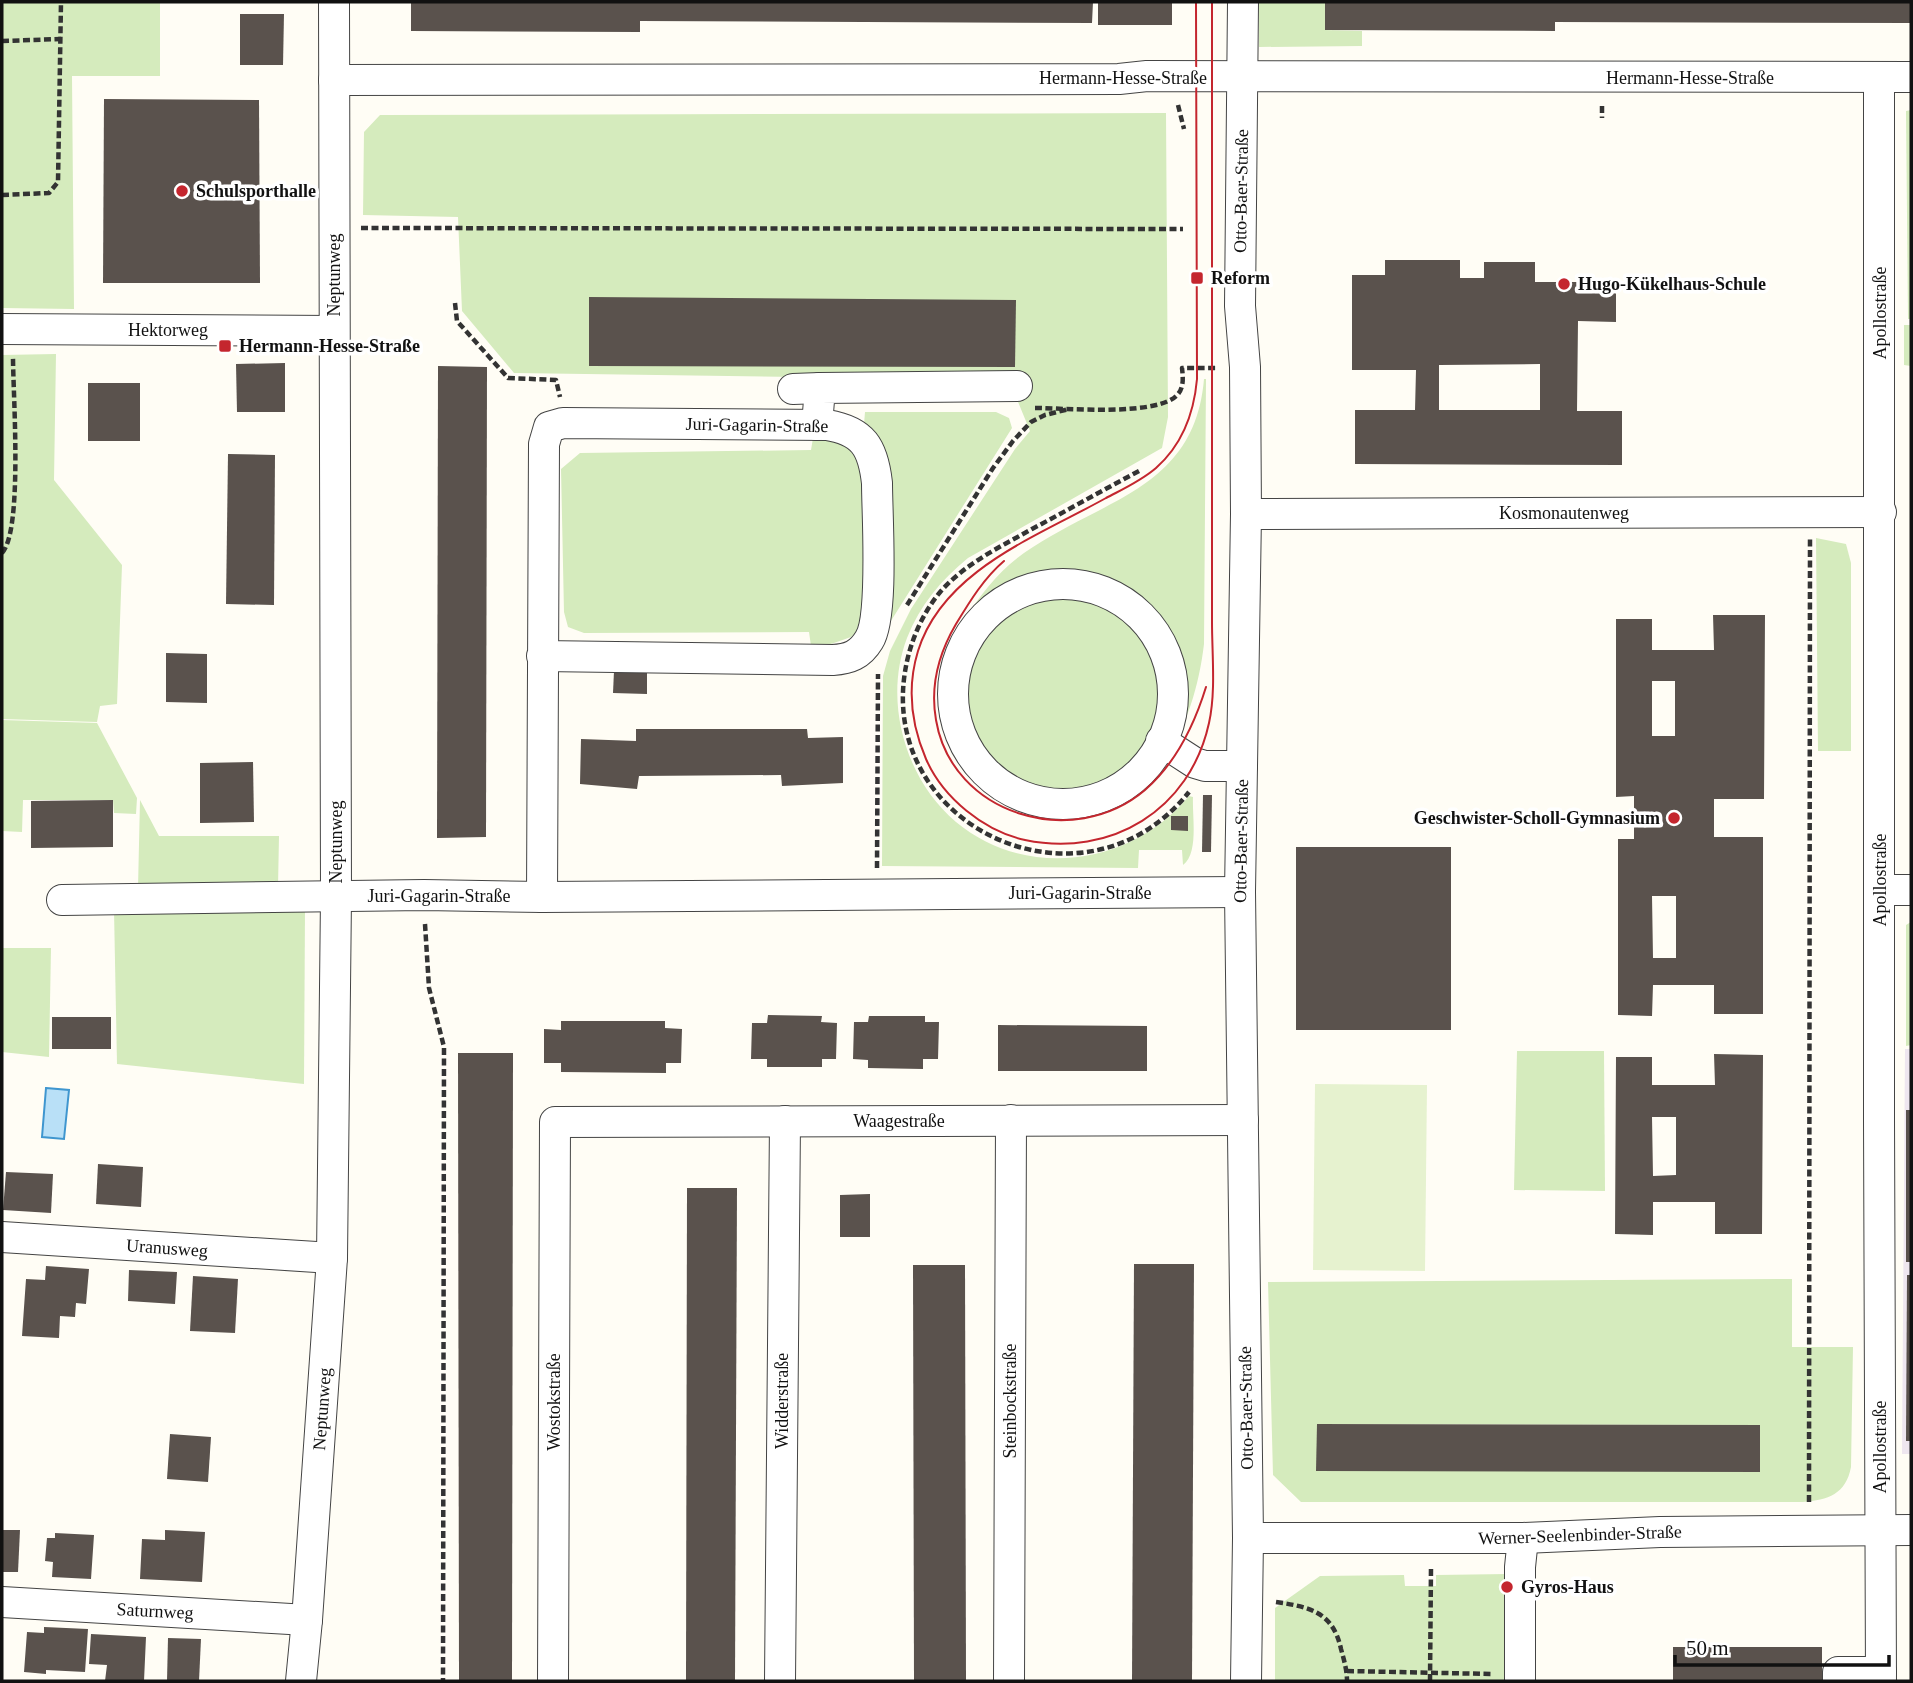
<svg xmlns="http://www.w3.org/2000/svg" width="1913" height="1683" font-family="Georgia,serif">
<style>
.industrial{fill:#eee6ef}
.green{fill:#d5ebbd;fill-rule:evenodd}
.pitch{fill:#e6f2cf}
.water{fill:#b9e0f7;stroke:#3f96cf;stroke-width:2}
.building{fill:#5a524d;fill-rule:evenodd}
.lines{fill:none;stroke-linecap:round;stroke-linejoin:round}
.minor-casing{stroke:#444;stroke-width:32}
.path{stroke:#333;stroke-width:4.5;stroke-dasharray:7 3.5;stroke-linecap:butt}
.minor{stroke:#fff;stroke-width:30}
.tram{stroke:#c4262e;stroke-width:2}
.poi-dot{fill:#c4262e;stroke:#fff;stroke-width:2.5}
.labels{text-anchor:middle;stroke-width:7;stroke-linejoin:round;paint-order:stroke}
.street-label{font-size:18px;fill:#111;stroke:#fff}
.poi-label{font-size:18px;font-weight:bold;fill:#111;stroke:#fff;text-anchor:start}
</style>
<rect width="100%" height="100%" fill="#fffdf5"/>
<path class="industrial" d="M1905,1049H1911V1454H1902Z"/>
<g class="green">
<path d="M2,2H160V76H72L74,309L2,308Z"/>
<path d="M1259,2H1325V30L1362,31V46L1259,47Z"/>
<path d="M1911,110V319H1908L1906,111Z"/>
<path d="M1166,113L1168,417L1162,448L968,558C941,580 920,605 907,638C883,701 905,779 956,822C1027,881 1132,865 1189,796L1193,797C1192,816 1199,853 1183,865L1182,850H1139L1138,868L882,866L883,676L890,651L911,609L1015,449L1030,431L1009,380L514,373L462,311L458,217L363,215L364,132L380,115Z"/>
<path d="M1904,325H1911V366L1904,365Z"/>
<path d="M56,354L54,480L122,565L117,704L100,706L97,722L2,719V355Z"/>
<path d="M1204,379H1206L1204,644C1198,695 1179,756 1136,789C1052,854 934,790 942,684C943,661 954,640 965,620C982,591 1004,565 1033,547C1108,498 1195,486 1204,379Z"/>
<path d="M865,412H996L1009,418L1012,428L884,632L885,455L878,437L864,424Z"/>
<path d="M813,438C842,440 852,446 864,472L869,604L857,632L851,637L831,644L811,646L809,632L584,633L568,627L564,612L561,469L580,453L811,450Z"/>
<path d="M1816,538L1846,544L1851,563V751H1818Z"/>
<path d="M2,720L97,723L137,798L136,814L114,813L113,800H23L22,832L2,831Z"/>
<path d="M140,800L159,836H279L278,887L138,888Z"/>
<path d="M305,909L304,1084L117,1064L114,910Z"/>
<path d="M1911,922V1045L1906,1046V925Z"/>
<path d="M2,948H51L49,1057L2,1052Z"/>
<path d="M1517,1051H1604L1605,1191L1514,1190Z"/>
<path d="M1792,1279V1347H1853L1851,1467C1846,1494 1828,1500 1803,1502H1301L1273,1475L1268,1282ZM1317,1424L1760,1425V1471H1317Z"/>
<path d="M1508,1574L1507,1681H1275V1608L1320,1576L1404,1575L1405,1586H1436V1575Z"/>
</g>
<path class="pitch" d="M1315,1084L1427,1085L1425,1271L1313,1270Z"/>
<path class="water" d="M46,1088L69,1090L64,1139L42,1137Z"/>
<g class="building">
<path d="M411,2H1093L1092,23L640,21V32L411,31Z"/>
<rect x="1098" y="2" width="74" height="23"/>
<path d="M1325,2H1911V23L1555,22V31L1325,30Z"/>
<path d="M240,14H284L283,65H240Z"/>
<path d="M104,99L259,100L260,283H103Z"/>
<path d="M1385,260H1460V278H1484V262H1535V282H1616V322L1578,321L1577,411H1622V465L1355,464V410H1415L1416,370H1352V275H1385ZM1540,364V410H1439V365Z"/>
<path d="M589,297L1016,300L1015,367L589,366Z"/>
<path d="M285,363V412H237L236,364Z"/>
<path d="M438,366L487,367L486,837L437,838Z"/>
<rect x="88" y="383" width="52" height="58"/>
<path d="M228,454L275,455L274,605L226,604Z"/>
<path d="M1713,615H1765L1764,799H1714V837H1763V1014H1714V985H1653L1652,1016L1618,1015V839H1634V796L1616,797V619H1652V650H1714ZM1652,681H1675V736H1652ZM1652,896H1676V958H1653Z"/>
<path d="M166,653L207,654V703L166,702Z"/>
<path d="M614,671L647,672V694L613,693Z"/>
<path d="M636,729H807L808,738L843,737V783L782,786L781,775L639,776L637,789L580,784L581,739L636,741Z"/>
<path d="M253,762L254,822L200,823V763Z"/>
<path d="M1203,795H1212L1211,852H1202Z"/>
<path d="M113,800V847L31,848V801Z"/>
<path d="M1171,816H1188V831L1171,830Z"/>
<rect x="1296" y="847" width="155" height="183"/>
<path d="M768,1015L822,1016L821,1022L837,1023L836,1059H822V1067H767V1059H751L752,1023H767Z"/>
<path d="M869,1016H925V1022H939L938,1059H923V1069L868,1068V1060L853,1059L854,1022H868Z"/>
<rect x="52" y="1017" width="59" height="32"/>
<path d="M561,1021H665V1028L682,1029L681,1063H666V1073L561,1072V1063H544V1029L561,1030Z"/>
<path d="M998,1025L1147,1026V1071H998Z"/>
<path d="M458,1053H513L512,1681H459Z"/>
<path d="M1714,1054L1763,1055L1762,1234H1715V1202H1653V1235L1615,1234L1616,1057H1652V1085H1715ZM1652,1117H1676V1175L1653,1176Z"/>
<rect x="1906" y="1110" width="5" height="152"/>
<path d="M98,1164L143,1167L141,1207L96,1204Z"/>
<path d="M6,1172L53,1174L51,1213L3,1210Z"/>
<path d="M687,1188H737L735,1681H686Z"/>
<path d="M870,1194V1237H840V1195Z"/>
<path d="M1134,1264H1194L1192,1681H1132Z"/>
<path d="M913,1265H965L966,1681H914Z"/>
<path d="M46,1266L89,1269L86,1304L76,1303L75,1317L60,1316L59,1338L22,1336L26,1279L45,1280Z"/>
<path d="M129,1270L177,1272L175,1304L128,1301Z"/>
<path d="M1907,1275H1911V1441H1906Z"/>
<path d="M193,1276L238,1279L235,1333L190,1331Z"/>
<path d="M1317,1424L1760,1425V1472L1316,1471Z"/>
<path d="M170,1434L211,1437L208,1482L167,1479Z"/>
<path d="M2,1530H20L18,1572H2Z"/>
<path d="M165,1530L205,1532L202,1582L140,1579L142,1539L165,1540Z"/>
<path d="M55,1533L94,1535L91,1579L52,1577L53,1562L45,1561L47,1538H55Z"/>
<path d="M44,1627L88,1629L85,1672L46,1670V1674L24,1672L27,1632L44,1633Z"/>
<path d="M91,1634L146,1637L144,1681H105L107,1665L89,1664Z"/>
<path d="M168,1638L201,1639L199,1681H167Z"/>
<rect x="1673" y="1647" width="149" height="34"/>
</g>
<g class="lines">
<defs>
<g id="minor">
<path d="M1243,2L1240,306L1245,367L1246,514L1240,892L1248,1538L1246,1681"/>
<path d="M1879,78V1120L1881,1681"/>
<path d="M334,80L1119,79L1147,76L1911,77"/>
<path d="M2,329L334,331"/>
<path d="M793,389L820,388"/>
<path d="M817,425L820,388L1017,386"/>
<path d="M1246,514L1881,512"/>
<circle cx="1063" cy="694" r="110"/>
<path d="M1161,741L1195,763L1205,766H1242"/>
<path d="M1880,890H1911"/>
<path d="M542,897L544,444L549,427L563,423L827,425C863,431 873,447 877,483C877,515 884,617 869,640C860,655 849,659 833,660L542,656"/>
<path d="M62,900L424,895L542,897L1240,892"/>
<path d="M2,1237L332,1258"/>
<path d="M1248,1538H1523L1660,1532L1911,1530"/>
<path d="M2,1602L307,1620"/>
<path d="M301,1681L307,1620L332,1258L336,897L334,2"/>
<path d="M553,1681L555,1122L1243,1120"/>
<path d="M780,1681L785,1121"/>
<path d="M1009,1681L1011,1120"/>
<path d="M1520,1681V1567L1523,1538"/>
<path d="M1838,1681V1672H1881"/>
</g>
</defs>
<use href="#minor" class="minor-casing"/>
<g class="path">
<path d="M2,41L61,39"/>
<path d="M1178,105L1184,129"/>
<path d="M1602,106V118"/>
<path d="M2,195L49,193L58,182L61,2"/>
<path d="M361,228L1183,229"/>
<path d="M455,303L457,321L508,378L556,380L560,397"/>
<path d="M1035,408C1065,408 1160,417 1178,394C1184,387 1183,377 1182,368H1216"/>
<path d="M1139,471C1103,490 1068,510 1032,529C1000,547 966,563 941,591C925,610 914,633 908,657C867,823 1082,926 1189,792"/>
<path d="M2,553C23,530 13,395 13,357"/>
<path d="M907,605L993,468L1013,441L1031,422L1045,415L1069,409"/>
<path d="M877,868L878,674"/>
<path d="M425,924L429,988L444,1047L443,1681"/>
<path d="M1809,1502L1810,538"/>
<path d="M1276,1602C1310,1607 1333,1612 1341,1649C1344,1660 1347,1670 1347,1681"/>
<path d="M1347,1671L1491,1674"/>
<path d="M1430,1681L1431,1567"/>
</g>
<use href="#minor" class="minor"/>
<g class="tram">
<path d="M1196,2L1197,379C1194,413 1182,445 1156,468C1141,481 1123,489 1106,498C1038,536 943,570 918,651C907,687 911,724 926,759C943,798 984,831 1025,840C1111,858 1190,810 1209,723C1216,691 1212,655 1212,622V2"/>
<path d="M1004,561C984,578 970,601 956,624C939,653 930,686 936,720C952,815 1073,851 1145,790C1176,763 1194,726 1206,687"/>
</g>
</g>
<g class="poi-dot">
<circle cx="182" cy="191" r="7"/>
<rect x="1190" y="271" width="14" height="14" rx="3.5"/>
<circle cx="1564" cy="284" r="7"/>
<rect x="218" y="339" width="14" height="14" rx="3.5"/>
<circle cx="1674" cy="818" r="7"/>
<circle cx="1507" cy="1587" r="7"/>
</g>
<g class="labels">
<g class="street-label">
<text x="1123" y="84">Hermann-Hesse-Straße</text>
<text x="1690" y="84">Hermann-Hesse-Straße</text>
<text transform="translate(1241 191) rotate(-89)" y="6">Otto-Baer-Straße</text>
<text transform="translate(334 275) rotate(-90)" y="6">Neptunweg</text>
<text transform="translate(1880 313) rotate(-90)" y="6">Apollostraße</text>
<text x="168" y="336">Hektorweg</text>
<text transform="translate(757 425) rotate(1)" y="6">Juri-Gagarin-Straße</text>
<text x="1564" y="519">Kosmonautenweg</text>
<text transform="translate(1241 841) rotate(-89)" y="6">Otto-Baer-Straße</text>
<text transform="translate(336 842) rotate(-90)" y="6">Neptunweg</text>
<text transform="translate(1880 880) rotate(-90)" y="6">Apollostraße</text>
<text x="1080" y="899">Juri-Gagarin-Straße</text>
<text x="439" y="902">Juri-Gagarin-Straße</text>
<text x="899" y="1127">Waagestraße</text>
<text transform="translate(167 1248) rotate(4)" y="6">Uranusweg</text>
<text transform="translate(782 1401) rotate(-90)" y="6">Widderstraße</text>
<text transform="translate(1010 1401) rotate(-90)" y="6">Steinbockstraße</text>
<text transform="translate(554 1402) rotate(-90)" y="6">Wostokstraße</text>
<text transform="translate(1246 1408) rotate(-91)" y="6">Otto-Baer-Straße</text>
<text transform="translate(322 1409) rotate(-86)" y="6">Neptunweg</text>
<text transform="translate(1880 1447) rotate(-90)" y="6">Apollostraße</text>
<text transform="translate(1580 1535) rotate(-2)" y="6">Werner-Seelenbinder-Straße</text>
<text transform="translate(155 1611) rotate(3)" y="6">Saturnweg</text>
</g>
<g class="poi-label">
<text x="196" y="197">Schulsporthalle</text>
<text x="1211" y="284">Reform</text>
<text x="1578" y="290">Hugo-Kükelhaus-Schule</text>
<text x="239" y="352">Hermann-Hesse-Straße</text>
<text x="1660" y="824" text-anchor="end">Geschwister-Scholl-Gymnasium</text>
<text x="1521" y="1593">Gyros-Haus</text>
</g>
</g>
<rect width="1913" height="1683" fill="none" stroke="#111111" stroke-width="7"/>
<path d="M1675 1655v10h214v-10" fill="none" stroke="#111111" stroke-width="3.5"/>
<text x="1686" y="1655" font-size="21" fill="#111111" stroke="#ffffff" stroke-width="5" paint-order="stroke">50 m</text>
</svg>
